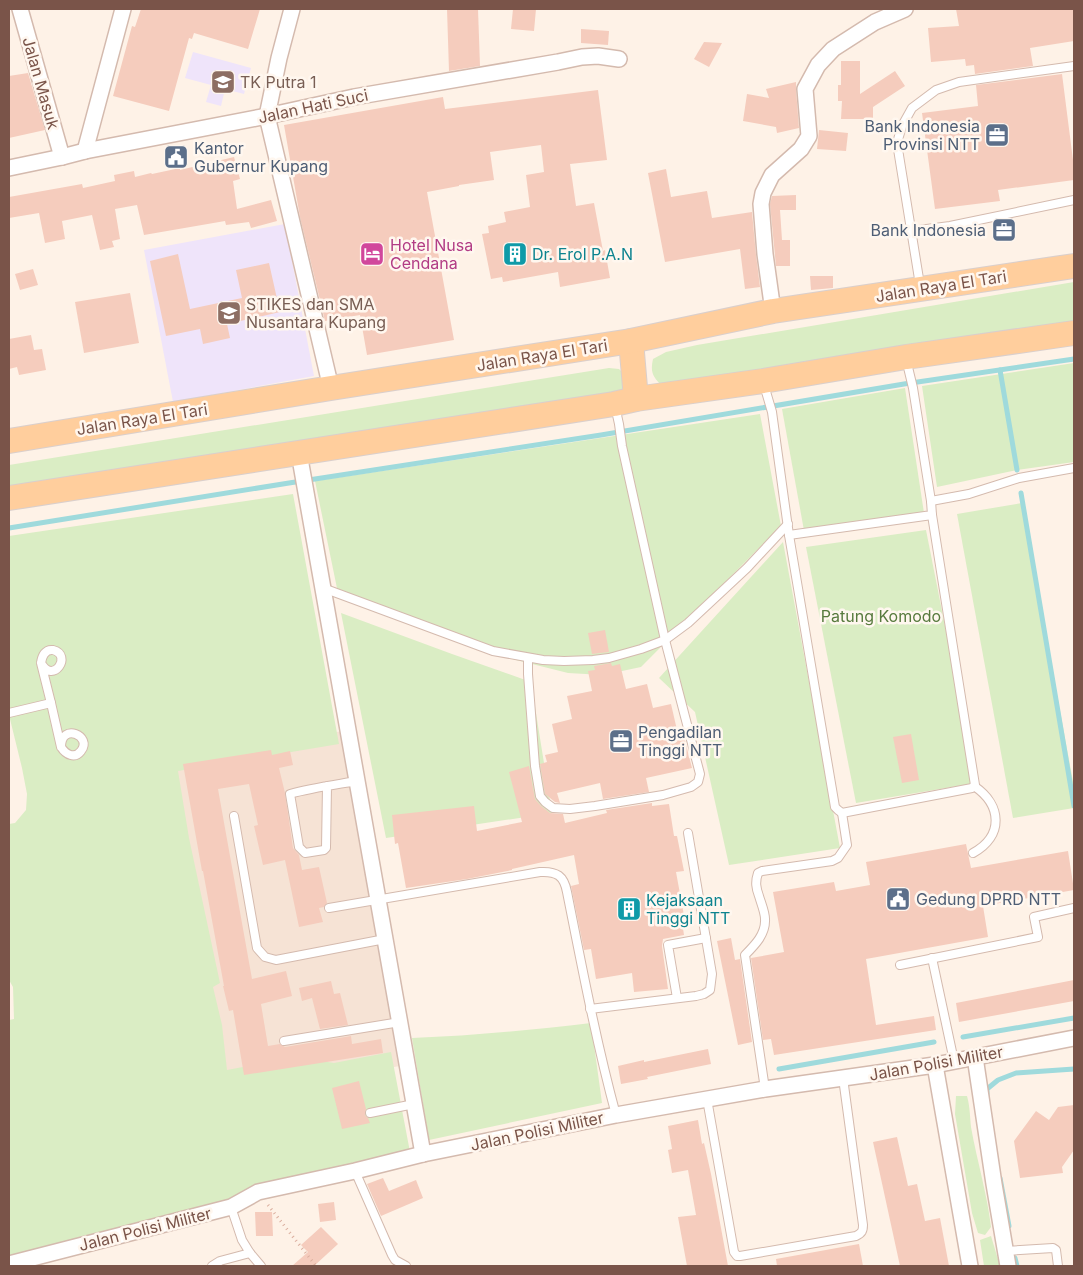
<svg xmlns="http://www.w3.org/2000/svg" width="1083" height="1275" font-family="Inter,sans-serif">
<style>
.residential{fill:#f6e3d5}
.education{fill:#efe4fa}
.green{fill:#daedc4}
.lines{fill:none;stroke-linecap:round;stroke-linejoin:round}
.stream{stroke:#9fdadc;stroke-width:5}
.building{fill:#f5ccbd}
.lane-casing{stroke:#d4baae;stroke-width:10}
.street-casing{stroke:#d4baae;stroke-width:18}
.primary-casing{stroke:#dacfcc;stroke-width:26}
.path{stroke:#dbaf9f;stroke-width:3;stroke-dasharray:1 4;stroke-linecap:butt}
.lane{stroke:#fff;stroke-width:8}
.street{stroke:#fff;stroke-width:15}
.primary{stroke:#ffce9d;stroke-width:24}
.labels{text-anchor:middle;stroke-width:5;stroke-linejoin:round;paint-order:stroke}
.education-label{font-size:16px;fill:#785e54;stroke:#fff7ef;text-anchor:start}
.street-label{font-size:16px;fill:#7a5449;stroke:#fff7ef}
.service-label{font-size:16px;fill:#4e5e75;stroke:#fff7ef;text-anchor:start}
.hotel-label{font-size:16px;fill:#b23c85;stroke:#fff7ef;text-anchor:start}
.culture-label{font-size:16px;fill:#0d838f;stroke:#fff7ef;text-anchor:start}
.park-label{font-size:16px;fill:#577a3d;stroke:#fff7ef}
</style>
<rect width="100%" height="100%" fill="#fef2e7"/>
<path class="residential" d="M343,731L400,1066L230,1094L173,758Z"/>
<g class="education">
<path d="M193,52L251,68L244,94L225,89L221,106L206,102L211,85L185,78Z"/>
<path d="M285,224L314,376L173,402L144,250Z"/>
</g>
<g class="green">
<path d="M1074,282V328L662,386C653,377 650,373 653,359L666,352L697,345Z"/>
<path d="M1074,363V462L1017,470L937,487L922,386Z"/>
<path d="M609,368L619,369L625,375L623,396L9,490V465Z"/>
<path d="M905,388L924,513L805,536L782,409Z"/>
<path d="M760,414L781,526L641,667L603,675L568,673L504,657L339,598L315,481Z"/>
<path d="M293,494L339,744L178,771L189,838L220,983L213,987L222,1025L227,1070L297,1057L334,1063L391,1052L410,1152L9,1260V1020L14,1019L13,987L9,980V824L15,823L26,810L27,794L22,768L9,715V536Z"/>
<path d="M1022,503L1074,787V808L1013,818L957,514Z"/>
<path d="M926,530L976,783L856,803L806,547Z"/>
<path d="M783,542L840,848L729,865L695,712L659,678Z"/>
<path d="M341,613L452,654L531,682L552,813L386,838Z"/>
<path d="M591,1023L602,1103L429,1140L412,1038C472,1036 531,1030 591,1023Z"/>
<path d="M956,1096H967C970,1107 970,1117 971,1127C977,1161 987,1193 991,1227L985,1235L978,1233L972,1213L955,1114Z"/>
<path d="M991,1236L1000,1266H984L980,1240Z"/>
</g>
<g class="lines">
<g class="stream">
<path d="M1000,370L1017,470"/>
<path d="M1021,493L1074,806"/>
<path d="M9,528L289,483L601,435L904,384L1074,359"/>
<path d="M963,1037L1074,1018"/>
<path d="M779,1069L934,1042"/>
<path d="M987,1096V1089L998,1080L1016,1073L1074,1069"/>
<path d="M1000,1178L1009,1226"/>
<path d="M1015,1258L1017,1266"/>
</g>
</g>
<g class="building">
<path d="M141,9H260L248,49L194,33L192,39L189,38L169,111L113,96L132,26L135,27Z"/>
<path d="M447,9H478L480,66L449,71Z"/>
<path d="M513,9H536L534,31L511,29Z"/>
<path d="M956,9H1074V41L1030,48L1033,66L975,74L974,65L966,66L965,59L931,62L928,28L959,26Z"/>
<path d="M581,29L609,31L608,45L581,43Z"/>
<path d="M704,42L722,43L709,67L694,59Z"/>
<path d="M841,61H860V94L895,71L905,86L873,107V119H841L842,101H838V85H841Z"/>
<path d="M28,73L45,130L9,138V76Z"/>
<path d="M1062,74L1074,168V180L998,190L1000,201L935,209L922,113L978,106L976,85Z"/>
<path d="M796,82V90L799,128L777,133L776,127L743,121L747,94L769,98L766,89Z"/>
<path d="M598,90L607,160L570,164L576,206L594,203L603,251L605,250L610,278L560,287L558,272L503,282L502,277L491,279L482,234L489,233L488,226L506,222L504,212L530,207L526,175L544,172L541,145L490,152L494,180L459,185V186L427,192L454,340L367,355L360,315L325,321L300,217L284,125L443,97L445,109Z"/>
<path d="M819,130L848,133L846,151L817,149Z"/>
<path d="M234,157L240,179L233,181L237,209L271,200L277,221L251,228L249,222L226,225L225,221L144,235L137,205L115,209L120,239L112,241L114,247L100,250L92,215L62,221L65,239L45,243L39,213L9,218V197L82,184L83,188L115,181L114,175L134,171L135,177L151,173L152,174L180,168V170Z"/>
<path d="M666,169L671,197L707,191L712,218L752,212L756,255L760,287L745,289L740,249L665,262L648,173Z"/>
<path d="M796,195V210H780L782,240H790V266H776L770,204L772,196Z"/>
<path d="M178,254L190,309L242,298L236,270L269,263L280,312L227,324L230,338L203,344L200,329L166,336L150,261Z"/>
<path d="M33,269L38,285L20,290L15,274Z"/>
<path d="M810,276H833V288L811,290Z"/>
<path d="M130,293L139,343L84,353L75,302Z"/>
<path d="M31,335L34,350L42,349L46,370L19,375L17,367L9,369V339Z"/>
<path d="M605,630L609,652L592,654L588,633Z"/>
<path d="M611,663L612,666L620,664L626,689L647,684L653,708L671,704L677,730L682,729L692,768L646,778L649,792L603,799L600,783L557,793L560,803L555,802L545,794L540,764L547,762L545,755L558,752L552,724L572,719L567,696L592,691L588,671L595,670L594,666Z"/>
<path d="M911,734L919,780L902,783L893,737Z"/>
<path d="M271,750L272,755L290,751L293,765L279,768L285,793L293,848L299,855L302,870L319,867L327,903L324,907L319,908L323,922L299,927L285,860L263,865L254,826L258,825L249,784L218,789L252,979L286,971L292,996L261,1004L268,1046L280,1044L285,1047L351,1036L352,1044L381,1039L383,1053L244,1075L233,1010L229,1011L223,986H224L203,871H202L183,764Z"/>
<path d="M529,766L535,799L541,806L550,813L563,814L565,823L607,813L606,810L652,803V806L669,804L674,836H677L684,871L676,872L685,921L682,922L684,935L663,939L662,946L668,989L634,992L632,973L596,979L591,949L584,950L571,886L579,884L574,855L512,869V870L467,879L406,888L398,843L395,844L392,815L474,806L477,831L522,822L509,772Z"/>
<path d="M966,844L971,868L1068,851L1074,890L983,906L988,937L866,959L876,1025L934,1016L936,1030L774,1055L771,1039L763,1040L751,958L784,952L773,892L834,882L836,891L870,885L866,862Z"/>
<path d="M731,938L735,960L740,959L752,1042L738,1045L717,941Z"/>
<path d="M1074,980V1001L959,1022L956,1003Z"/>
<path d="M331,981L334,994L340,993L348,1025L320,1029L312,998L302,1001L299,988Z"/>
<path d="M708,1049L711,1064L647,1077L648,1079L621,1084L618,1066L644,1060V1062Z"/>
<path d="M359,1081L366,1109L365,1115L368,1118L370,1123L342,1129L332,1088Z"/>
<path d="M1074,1105V1150L1062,1167L1063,1173L1020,1178L1014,1141L1036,1111L1049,1120L1058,1107Z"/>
<path d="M698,1120L702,1144L704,1143L711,1174L728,1266H687L678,1217L696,1215L688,1170L672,1173L668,1150L672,1149L668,1126Z"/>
<path d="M897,1137L908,1186L917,1184L925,1221L940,1218L949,1266H900L873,1142Z"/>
<path d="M383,1178L389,1191L416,1180L423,1198L381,1216L367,1184Z"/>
<path d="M334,1202L336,1220L320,1222L318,1204Z"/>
<path d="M255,1212H272L273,1236H256Z"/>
<path d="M321,1227L338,1244L314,1266H292L308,1252L301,1245Z"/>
<path d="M859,1244L863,1266H777L776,1259Z"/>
</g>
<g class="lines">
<defs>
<g id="lane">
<path d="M911,231L950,226L1074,200"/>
<path d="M920,285L897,143L902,126L912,108L936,90L959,82L1074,66"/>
<path d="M764,385L772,412L789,535L835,807L838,810L842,813L972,788L975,785L932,515"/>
<path d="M931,501L969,494L1019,478L1074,468"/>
<path d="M789,535L932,515L931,501L913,388L906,359"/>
<path d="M323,588L493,651L543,660L564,661L593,660L609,658L641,649L665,640L688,623L747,568L788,524"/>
<path d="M528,658V674L535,766L540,796L545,802L553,808L570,809L595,806L663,795L691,787L698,782L700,774L665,640L622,446L619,424L615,406"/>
<path d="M51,703L61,747C66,755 75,759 81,751C93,736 61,722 61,747"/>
<path d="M9,713L51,703L41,663C42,656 45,649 53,650C73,655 53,685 41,663"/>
<path d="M327,786L326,848L324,850L305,853L299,847L290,794C311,788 334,785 357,781"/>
<path d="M234,816L257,948L265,957L276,960L385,939"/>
<path d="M973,853C1004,836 1002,805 974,786"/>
<path d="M329,908L540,872C557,871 564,876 567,892C582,967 596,1041 616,1115"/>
<path d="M932,958L954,1061"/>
<path d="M900,965L1038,937L1034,917L1074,908"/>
<path d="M677,998L668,945L706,938"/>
<path d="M590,1009L696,996L704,994L710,990L712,974L688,833"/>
<path d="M284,1041L400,1022"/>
<path d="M765,1089L745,955C755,945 766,934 765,919C765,912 761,903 759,896C756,888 755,882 758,873L762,871L832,861L838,858L847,845L842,813"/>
<path d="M707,1099L734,1252L737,1256H740L856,1236C862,1233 863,1231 863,1225L843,1078"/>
<path d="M370,1113L414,1104"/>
<path d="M355,1171L392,1255L395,1260L406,1266"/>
<path d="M231,1207L242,1240L250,1253L261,1266"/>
<path d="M1006,1251L1053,1248L1056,1250L1058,1266"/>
<path d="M212,1266L220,1261L250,1253"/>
</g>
<g id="street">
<path d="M20,9L62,157"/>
<path d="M292,9L279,58L267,116L331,388"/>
<path d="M85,151L123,9"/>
<path d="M9,168L62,157L85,151L267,116L354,97L558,62L582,57L598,56L619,59"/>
<path d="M773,311L765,254L761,204L763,193L772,175L801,149L809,136L805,89L818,65L833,49L875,22L905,9"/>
<path d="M299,453L423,1154"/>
<path d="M975,1057L994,1184L1008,1266"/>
<path d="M935,1065L970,1266"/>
<path d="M9,1264L231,1207L258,1192L355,1171L423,1154L616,1115L765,1089L935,1065L1074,1038"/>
</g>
<g id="primary">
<path d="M631,341L636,399"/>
<path d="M9,441L331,388L631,341L773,311L1074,266"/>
<path d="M9,498L614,404L636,399L763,381L906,357L1074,333"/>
</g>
</defs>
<use href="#lane" class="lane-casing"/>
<use href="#street" class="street-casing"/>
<use href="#primary" class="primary-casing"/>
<path class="path" d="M268,1205L316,1266"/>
<use href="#lane" class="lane"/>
<use href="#street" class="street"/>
<use href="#primary" class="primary"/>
</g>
<defs>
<symbol id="school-square" viewBox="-11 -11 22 22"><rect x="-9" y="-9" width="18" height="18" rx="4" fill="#8d6e63" stroke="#fff7ef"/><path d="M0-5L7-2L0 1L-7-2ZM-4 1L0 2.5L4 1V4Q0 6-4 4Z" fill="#fff"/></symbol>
<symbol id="office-square" viewBox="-11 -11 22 22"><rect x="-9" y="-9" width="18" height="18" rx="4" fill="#5c6f8a" stroke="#fff7ef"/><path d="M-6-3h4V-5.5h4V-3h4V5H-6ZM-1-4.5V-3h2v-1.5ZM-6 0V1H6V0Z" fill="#fff"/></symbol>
<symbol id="civic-square" viewBox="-11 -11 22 22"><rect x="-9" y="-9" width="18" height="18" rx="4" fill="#5c6f8a" stroke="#fff7ef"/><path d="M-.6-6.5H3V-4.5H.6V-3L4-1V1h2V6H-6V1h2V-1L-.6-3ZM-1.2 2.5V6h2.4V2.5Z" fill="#fff"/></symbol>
<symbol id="hotel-square" viewBox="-11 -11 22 22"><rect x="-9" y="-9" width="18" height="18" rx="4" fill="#d1479c" stroke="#fff7ef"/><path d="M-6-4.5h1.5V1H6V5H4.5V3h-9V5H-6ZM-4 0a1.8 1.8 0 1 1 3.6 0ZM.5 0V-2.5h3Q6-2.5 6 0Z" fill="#fff"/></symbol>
<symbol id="building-square" viewBox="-11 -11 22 22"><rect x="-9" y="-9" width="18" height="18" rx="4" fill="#0f9aa8" stroke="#fff7ef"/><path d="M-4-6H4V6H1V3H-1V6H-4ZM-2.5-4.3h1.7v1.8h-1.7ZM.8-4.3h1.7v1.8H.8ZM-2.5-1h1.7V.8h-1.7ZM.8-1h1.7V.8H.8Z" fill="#fff"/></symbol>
<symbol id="university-square" viewBox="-11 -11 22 22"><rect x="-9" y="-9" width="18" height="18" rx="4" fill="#8d6e63" stroke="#fff7ef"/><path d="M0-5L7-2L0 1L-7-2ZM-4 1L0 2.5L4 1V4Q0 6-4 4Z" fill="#fff"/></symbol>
</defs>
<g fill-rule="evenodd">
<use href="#school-square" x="209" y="68" width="28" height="28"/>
<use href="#office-square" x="983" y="121" width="28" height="28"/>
<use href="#civic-square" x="162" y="143" width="28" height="28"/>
<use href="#office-square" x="990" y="216" width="28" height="28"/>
<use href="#hotel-square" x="358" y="240" width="28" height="28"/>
<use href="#building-square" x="501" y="240" width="28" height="28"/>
<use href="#university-square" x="215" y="299" width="28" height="28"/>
<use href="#office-square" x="607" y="727" width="28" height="28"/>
<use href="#civic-square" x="884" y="885" width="28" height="28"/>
<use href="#building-square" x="615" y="895" width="28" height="28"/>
</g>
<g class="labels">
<g class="education-label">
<text x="240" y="88">TK Putra 1</text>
<text x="246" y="310">STIKES dan SMA<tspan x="246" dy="18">Nusantara Kupang</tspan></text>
</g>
<g class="street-label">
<text transform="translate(41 83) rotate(74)" y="6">Jalan Masuk</text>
<text transform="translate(313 106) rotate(-12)" y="6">Jalan Hati Suci</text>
<text transform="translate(941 286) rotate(-9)" y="6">Jalan Raya El Tari</text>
<text transform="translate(542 355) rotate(-9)" y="6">Jalan Raya El Tari</text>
<text transform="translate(142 419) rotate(-9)" y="6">Jalan Raya El Tari</text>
<text transform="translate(936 1063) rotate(-10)" y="6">Jalan Polisi Militer</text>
<text transform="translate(537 1131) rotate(-12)" y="6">Jalan Polisi Militer</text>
<text transform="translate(145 1229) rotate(-14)" y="6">Jalan Polisi Militer</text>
</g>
<g class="service-label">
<text x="980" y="132" text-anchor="end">Bank Indonesia<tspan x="980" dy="18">Provinsi NTT</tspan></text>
<text x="194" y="154">Kantor<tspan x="194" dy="18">Gubernur Kupang</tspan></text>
<text x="986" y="236" text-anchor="end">Bank Indonesia</text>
<text x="638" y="738">Pengadilan<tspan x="638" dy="18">Tinggi NTT</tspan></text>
<text x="916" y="905">Gedung DPRD NTT</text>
</g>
<g class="hotel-label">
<text x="390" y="251">Hotel Nusa<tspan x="390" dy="18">Cendana</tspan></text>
</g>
<g class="culture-label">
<text x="532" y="260">Dr. Erol P.A.N</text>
<text x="646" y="906">Kejaksaan<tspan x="646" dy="18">Tinggi NTT</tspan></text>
</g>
<g class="park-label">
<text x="881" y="622">Patung Komodo</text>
</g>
</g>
<rect width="1083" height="1275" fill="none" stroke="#7a5449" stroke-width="20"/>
</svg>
